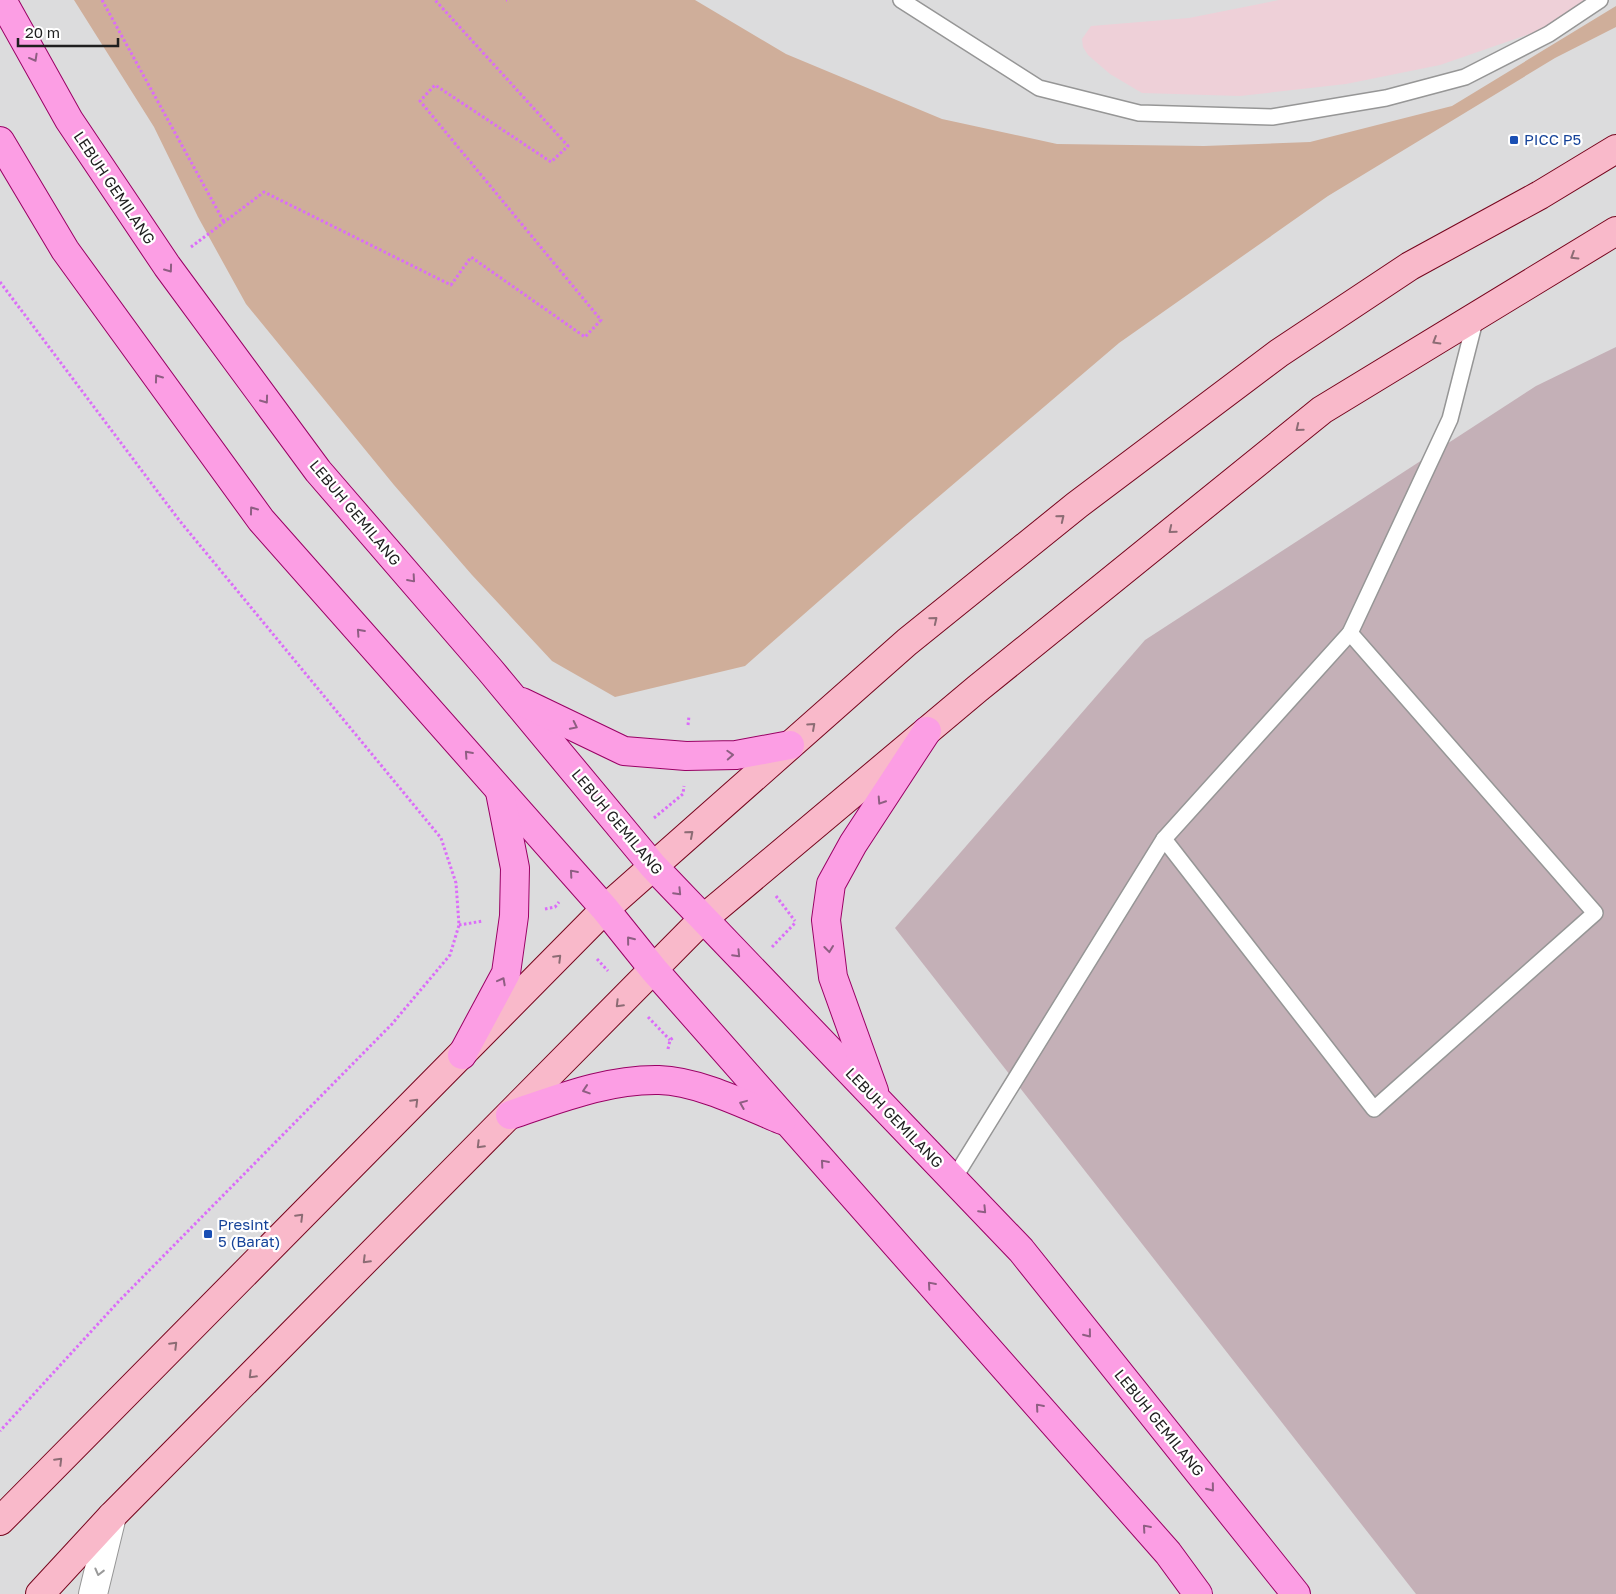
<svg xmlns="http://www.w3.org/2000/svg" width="1616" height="1594" font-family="'Golos Text',sans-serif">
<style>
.residential{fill:#dcdcdd}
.construction{fill:#c4b0b7}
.farmland{fill:#eed0d8}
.forest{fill:#cfae9a}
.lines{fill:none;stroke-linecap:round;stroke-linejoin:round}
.lane-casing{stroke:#969696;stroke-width:18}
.street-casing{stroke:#969696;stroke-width:30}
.secondary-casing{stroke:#76051d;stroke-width:30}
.primary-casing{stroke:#990064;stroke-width:30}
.path{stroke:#db6cf9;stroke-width:3;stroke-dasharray:2.5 2.5;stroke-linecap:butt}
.lane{stroke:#fff;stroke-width:15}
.street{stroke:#fff;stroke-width:28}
.secondary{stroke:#f9b9ca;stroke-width:28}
.primary{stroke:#fc9ee4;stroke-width:28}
.oneway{stroke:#8e5e82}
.oneway2{stroke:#8c6c74}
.oneway3{stroke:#9a9a9a}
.transit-dot{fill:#1a4fb4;stroke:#fff;stroke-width:2}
.labels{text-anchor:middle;stroke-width:4.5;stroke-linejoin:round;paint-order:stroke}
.transit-label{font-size:15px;fill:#164399;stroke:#fff;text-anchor:start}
.street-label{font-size:15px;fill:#1f1f1f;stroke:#fff}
</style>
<rect width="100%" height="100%" fill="#f0e5ec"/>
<rect class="residential" x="0" y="0" width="1616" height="1594"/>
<path class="construction" d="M1616,347V1594H1416L895,928L1145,640L1536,386Z"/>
<path class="farmland" d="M1279,0H1596L1544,29L1440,65L1346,84L1240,96L1142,93L1110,74L1088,55L1083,47L1082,39L1091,26L1189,18Z"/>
<path class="forest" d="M74,0H695L786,54L942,119L1057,144L1204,146L1310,142L1452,106L1616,6V27L1555,58L1328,196L1119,343L909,522L745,666L615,697L552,661L472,575L394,485L246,304L198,217L154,127Z"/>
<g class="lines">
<defs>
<g id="lane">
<path d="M901,0L1039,88L1139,113L1272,117L1386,98L1465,77L1549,34L1600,0"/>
<path d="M1164,839L1374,1109L1595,913L1350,633"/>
<path d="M953,1180L1164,839L1350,633L1450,419L1476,317"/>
</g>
<path id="street" d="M93,1594L112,1516"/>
<g id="secondary">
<path d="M0,1521L605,909L907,642L1077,505L1279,353L1410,266L1540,195L1616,149"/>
<path d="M40,1594L112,1516L703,919L977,689L1322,410L1616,231"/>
</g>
<g id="primary">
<path d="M2,0L69,120L167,266L318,471L490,670L653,866L1021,1250L1296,1594"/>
<path d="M0,141L65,250L261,520L605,909L654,970L1168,1553L1198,1594"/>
<path d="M522,702L624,751L686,756L736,755L790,745"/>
<path d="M462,1055L506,973L514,916L515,868L500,792"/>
<path d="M874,1091L833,977L826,920L831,884L853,844L927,731"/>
<path d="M510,1115C558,1099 607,1079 659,1080C698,1081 746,1105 782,1120"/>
</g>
</defs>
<use href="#lane" class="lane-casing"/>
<use href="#street" class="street-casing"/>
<use href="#secondary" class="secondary-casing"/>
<use href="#primary" class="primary-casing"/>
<g class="path">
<path d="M102,0L224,222"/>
<path d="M506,0H507"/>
<path d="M191,247L264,192L451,285L471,257L585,337L601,320L420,101L435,85L551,162L568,146L435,0"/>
<path d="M0,282L179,520L441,838L456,883L459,925L450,955L392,1024L119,1301L0,1431"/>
<path d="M688,725L689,716"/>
<path d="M654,818L683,794L684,786"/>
<path d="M776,896L795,921"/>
<path d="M545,909L555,907L559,902"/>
<path d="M459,925L483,921"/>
<path d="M772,947L795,923"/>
<path d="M597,959L608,971"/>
<path d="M648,1017L670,1040"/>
<path d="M668,1049L670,1040L674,1037"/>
</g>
<use href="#lane" class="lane"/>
<use href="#street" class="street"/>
<use href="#secondary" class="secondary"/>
<use href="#primary" class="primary"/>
</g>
<defs><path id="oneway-chevron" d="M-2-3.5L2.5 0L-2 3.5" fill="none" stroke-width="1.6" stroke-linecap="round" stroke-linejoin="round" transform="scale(1.25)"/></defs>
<g class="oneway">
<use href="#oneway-chevron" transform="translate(34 58) rotate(61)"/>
<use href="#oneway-chevron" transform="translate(169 269) rotate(54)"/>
<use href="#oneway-chevron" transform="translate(158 378) rotate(-126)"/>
<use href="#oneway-chevron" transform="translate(265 400) rotate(54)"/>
<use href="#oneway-chevron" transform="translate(253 510) rotate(-126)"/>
<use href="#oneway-chevron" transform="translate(412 579) rotate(49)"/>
<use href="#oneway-chevron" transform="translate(360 632) rotate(-132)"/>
<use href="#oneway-chevron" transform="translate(574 726) rotate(26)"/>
<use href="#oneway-chevron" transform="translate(468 754) rotate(-132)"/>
<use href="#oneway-chevron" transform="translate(730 755) rotate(-3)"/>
<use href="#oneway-chevron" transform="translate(881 801) rotate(123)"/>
<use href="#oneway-chevron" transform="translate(573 873) rotate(-131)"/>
<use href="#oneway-chevron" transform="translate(678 892) rotate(46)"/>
<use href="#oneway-chevron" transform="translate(630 940) rotate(-129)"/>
<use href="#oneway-chevron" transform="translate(829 949) rotate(83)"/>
<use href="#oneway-chevron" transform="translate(737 954) rotate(46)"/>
<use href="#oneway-chevron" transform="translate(502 981) rotate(-62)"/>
<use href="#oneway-chevron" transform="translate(586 1090) rotate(162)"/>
<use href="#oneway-chevron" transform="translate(743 1104) rotate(-158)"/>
<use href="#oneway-chevron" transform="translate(824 1163) rotate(-131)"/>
<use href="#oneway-chevron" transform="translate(983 1210) rotate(46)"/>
<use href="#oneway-chevron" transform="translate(931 1285) rotate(-131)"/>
<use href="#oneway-chevron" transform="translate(1088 1334) rotate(51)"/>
<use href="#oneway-chevron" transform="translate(1039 1407) rotate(-131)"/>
<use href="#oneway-chevron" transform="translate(1211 1488) rotate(51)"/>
<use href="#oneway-chevron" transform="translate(1146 1528) rotate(-131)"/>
</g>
<g class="oneway2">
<use href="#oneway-chevron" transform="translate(1574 256) rotate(148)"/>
<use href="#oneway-chevron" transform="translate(1436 341) rotate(149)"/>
<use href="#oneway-chevron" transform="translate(1299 428) rotate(141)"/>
<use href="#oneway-chevron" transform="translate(1061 518) rotate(-39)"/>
<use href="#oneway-chevron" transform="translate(1172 530) rotate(141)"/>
<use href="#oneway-chevron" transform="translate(934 620) rotate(-39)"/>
<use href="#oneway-chevron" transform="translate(812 726) rotate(-42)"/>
<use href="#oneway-chevron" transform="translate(690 834) rotate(-41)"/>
<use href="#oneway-chevron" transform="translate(558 958) rotate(-45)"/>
<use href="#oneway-chevron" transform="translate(619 1004) rotate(135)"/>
<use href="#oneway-chevron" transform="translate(415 1102) rotate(-45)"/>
<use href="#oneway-chevron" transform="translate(480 1145) rotate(135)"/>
<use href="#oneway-chevron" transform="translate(300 1217) rotate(-45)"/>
<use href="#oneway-chevron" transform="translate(366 1260) rotate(135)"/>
<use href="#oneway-chevron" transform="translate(174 1345) rotate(-45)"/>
<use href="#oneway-chevron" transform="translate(252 1375) rotate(135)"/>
<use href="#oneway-chevron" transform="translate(59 1461) rotate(-45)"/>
</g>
<use class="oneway3" href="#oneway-chevron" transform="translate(99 1572) rotate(104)"/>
<g class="transit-dot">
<rect x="1509" y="135" width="10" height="10" rx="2.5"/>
<rect x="203" y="1229" width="10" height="10" rx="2.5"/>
</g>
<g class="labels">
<g class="transit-label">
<text x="1524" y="145">PICC P5</text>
<text x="218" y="1230">Presint<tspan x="218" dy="17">5 (Barat)</tspan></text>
</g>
<g class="street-label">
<text transform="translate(114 188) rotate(56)" y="5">LEBUH GEMILANG</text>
<text transform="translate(355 513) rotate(50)" y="5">LEBUH GEMILANG</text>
<text transform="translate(617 822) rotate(50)" y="5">LEBUH GEMILANG</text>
<text transform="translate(894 1118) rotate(46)" y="5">LEBUH GEMILANG</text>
<text transform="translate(1159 1423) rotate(51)" y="5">LEBUH GEMILANG</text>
</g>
</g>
<path d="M18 38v8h100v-8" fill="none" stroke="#1f1f1f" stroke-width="2.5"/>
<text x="25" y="38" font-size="15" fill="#1f1f1f" stroke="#ffffff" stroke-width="4" paint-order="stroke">20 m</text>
</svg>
